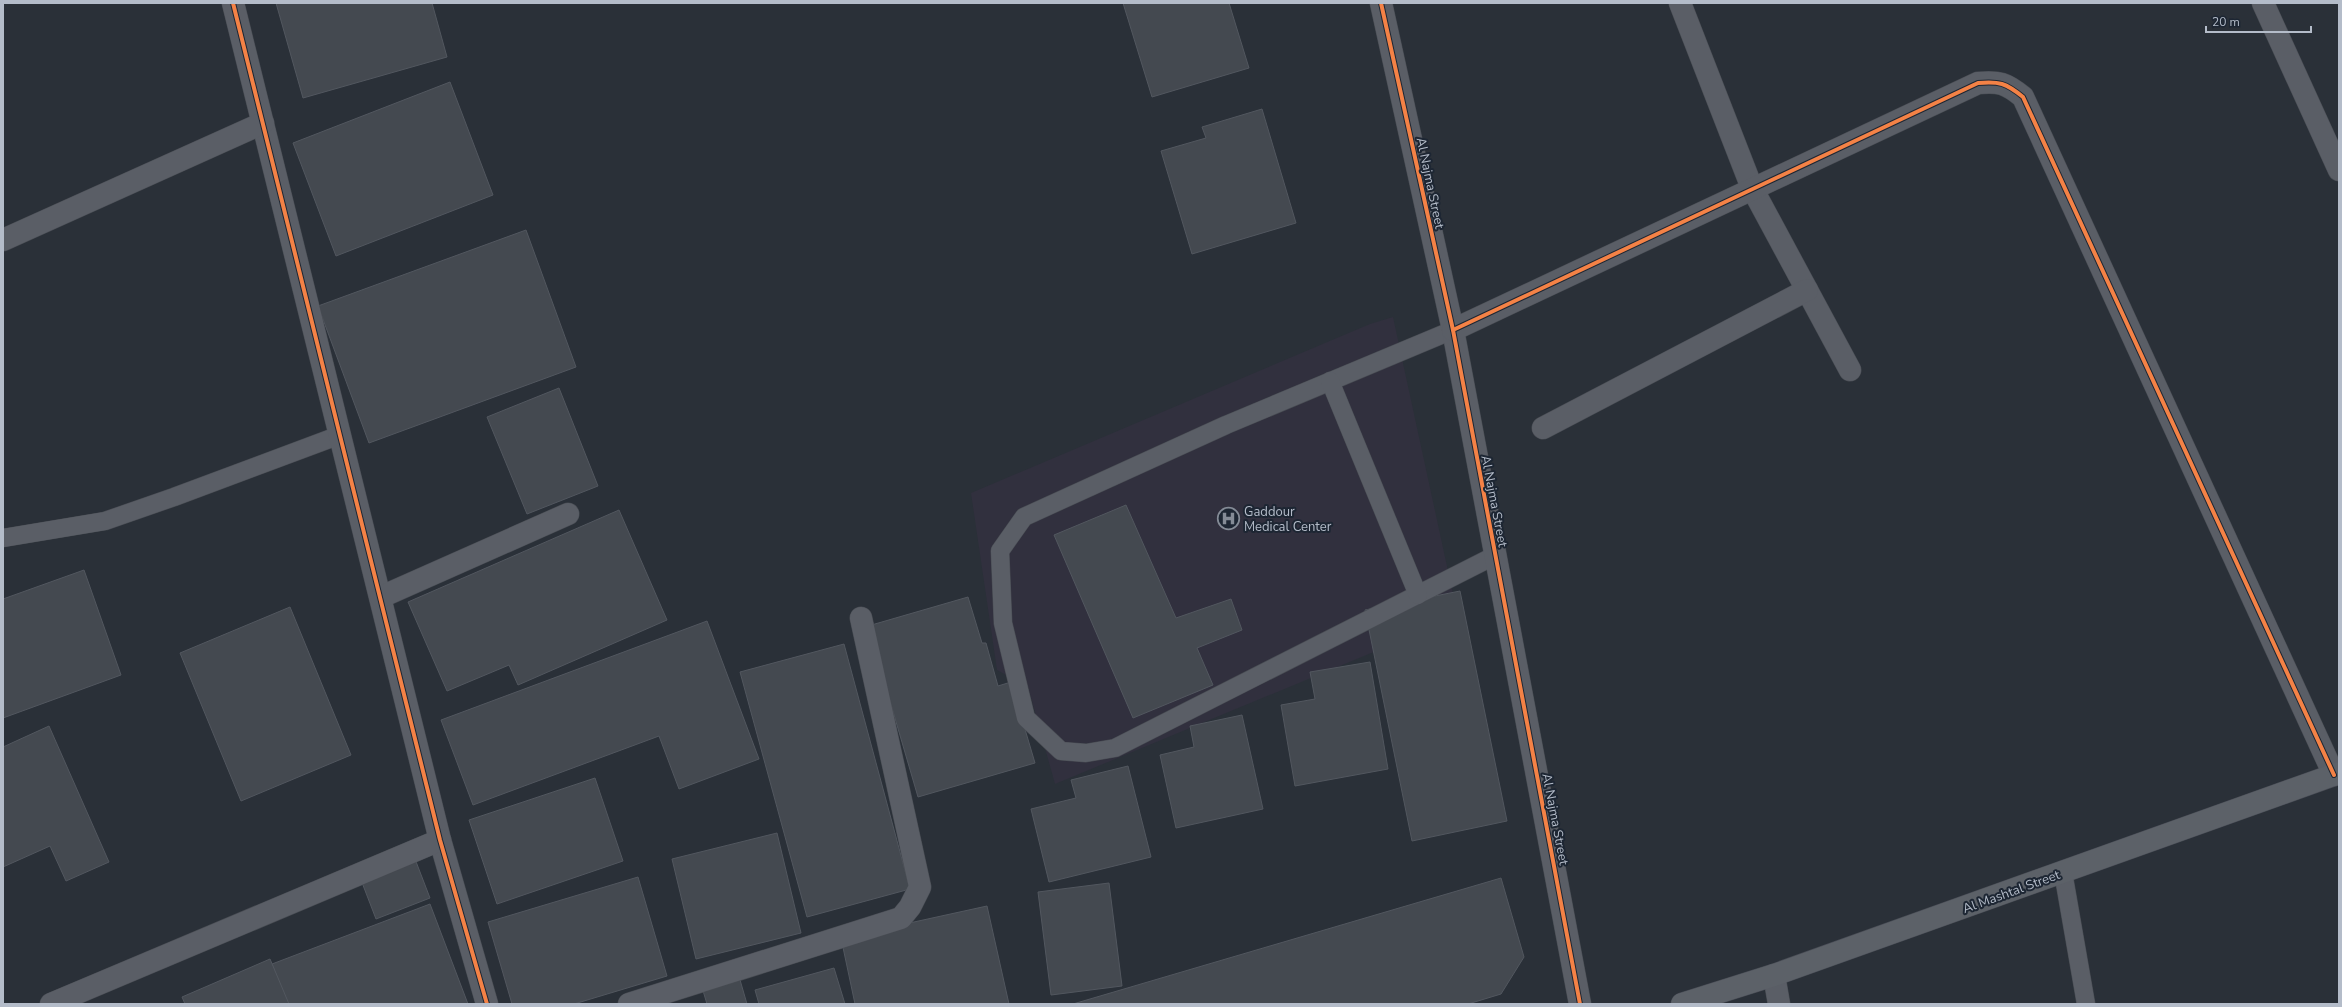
<svg xmlns="http://www.w3.org/2000/svg" width="2342" height="1007" font-family="'Nunito Sans',sans-serif">
<style>
.medical{fill:#31303e}
.building{fill:#444950;stroke:#52575f}
.lines{fill:none;stroke-linecap:round;stroke-linejoin:round}
.service-casing{stroke:#484c53;stroke-width:19}
.minor-casing{stroke:#484c53;stroke-width:23}
.primary-casing{stroke:#484c55;stroke-width:23}
.service{stroke:#5a5e66;stroke-width:18}
.minor{stroke:#5a5e66;stroke-width:22}
.primary{stroke:#5c6168;stroke-width:22}
.cycleway-casing{stroke:#1d2633;stroke-width:6}
.cycleway{stroke:#f48246;stroke-width:4}
.labels{text-anchor:middle;stroke-width:4;stroke-linejoin:round;paint-order:stroke}
.street-label{font-size:13px;fill:#b4bcc9;stroke:#1d2633}
.poi-label{font-size:13px;fill:#b4bcc9;stroke:#1d2633;text-anchor:start}
</style>
<rect width="100%" height="100%" fill="#2a3038"/>
<path class="medical" d="M1393,317L1458,617L1055,784L1028,687L997,670L971,493L1370,324Z"/>
<g class="building">
<path d="M276,3H432L447,57L303,98Z"/>
<path d="M1123,3H1229L1249,68L1152,97Z"/>
<path d="M450,82L493,195L336,256L293,143Z"/>
<path d="M1262,109L1296,223L1192,254L1161,151L1206,138L1202,127Z"/>
<path d="M526,230L576,367L369,443L318,306Z"/>
<path d="M559,388L598,486L527,514L487,417Z"/>
<path d="M1126,505L1176,618L1231,599L1242,630L1197,648L1213,685L1133,718L1054,535Z"/>
<path d="M619,510L667,620L518,685L509,665L447,691L408,602Z"/>
<path d="M84,570L121,675L3,718V599Z"/>
<path d="M1460,591L1507,821L1412,841L1365,610Z"/>
<path d="M968,597L982,643H986L998,686L1011,682L1035,763L918,797L868,626Z"/>
<path d="M290,607L351,755L241,801L180,653Z"/>
<path d="M707,621L759,759L679,789L659,736L473,805L441,720Z"/>
<path d="M844,644L910,889L807,917L740,672Z"/>
<path d="M1370,662L1388,769L1295,786L1281,705L1315,699L1310,672Z"/>
<path d="M1242,715L1263,809L1176,828L1160,755L1194,747L1190,726Z"/>
<path d="M49,726L109,862L66,881L50,846L3,867V747Z"/>
<path d="M1128,766L1151,857L1049,882L1031,809L1076,798L1071,780Z"/>
<path d="M595,778L623,861L497,904L469,820Z"/>
<path d="M777,833L801,933L696,959L672,859Z"/>
<path d="M415,859L430,898L376,919L361,880Z"/>
<path d="M638,877L667,976L574,1004H512L488,922Z"/>
<path d="M1501,878L1524,957L1501,994L1468,1004H1073Z"/>
<path d="M1109,883L1122,986L1051,995L1038,892Z"/>
<path d="M430,904L468,1004H288L272,964Z"/>
<path d="M987,906L1009,1004H855L841,938Z"/>
<path d="M270,959L289,1004H185L182,997Z"/>
<path d="M834,968L845,1004H759L755,990Z"/>
<path d="M738,973L747,1004H707L701,984Z"/>
</g>
<g class="lines">
<defs>
<g id="service">
<path d="M1453,330L1226,425L1024,517L1000,551L1003,623L1026,718L1061,751L1086,753L1115,748L1496,555"/>
<path d="M1330,381L1418,595"/>
<path d="M3,538L105,521L174,497L340,435"/>
<path d="M2063,872L2086,1004"/>
</g>
<g id="minor">
<path d="M233,3L440,840L487,1004"/>
<path d="M1381,3L1453,330L1580,1004"/>
<path d="M1680,3L1752,188L1850,370"/>
<path d="M2263,3L2339,170"/>
<path d="M3,240L263,123"/>
<path d="M1453,330L1978,83C1999,81 2006,83 2023,97L2334,775"/>
<path d="M1543,428L1807,290"/>
<path d="M381,597L568,514"/>
<path d="M1774,975L1779,1004"/>
<path d="M51,1004L440,840"/>
<path d="M629,1004L901,918L910,907L920,887L861,618"/>
</g>
<path id="primary" d="M1682,1004L1774,975L2339,773"/>
</defs>
<use href="#service" class="service-casing"/>
<use href="#minor" class="minor-casing"/>
<use href="#primary" class="primary-casing"/>
<use href="#service" class="service"/>
<use href="#minor" class="minor"/>
<use href="#primary" class="primary"/>
<defs>
<g id="cycleway">
<path d="M233,3L440,840L487,1004"/>
<path d="M1381,3L1453,330L1580,1004"/>
<path d="M1453,330L1978,83C1999,81 2006,83 2023,97L2334,775"/>
</g>
</defs>
<use href="#cycleway" class="cycleway-casing"/>
<use href="#cycleway" class="cycleway"/>
</g>
<defs>
<symbol id="hospital-ring" viewBox="-11 -11 22 22"><circle r="9.5" fill="#1d2633" stroke="#848b96" stroke-width="1.5"/><path d="M-5-5h3v3.5h4V-5h3V5h-3V1.5h-4V5h-3Z" fill="#848b96"/></symbol>
</defs>
<g fill-rule="evenodd">
<use href="#hospital-ring" x="1216" y="506" width="25" height="25"/>
</g>
<g class="labels">
<g class="street-label">
<text transform="translate(1431 183) rotate(78)" y="5">Al Najma Street</text>
<text transform="translate(1495 501) rotate(79)" y="5">Al Najma Street</text>
<text transform="translate(1556 819) rotate(79)" y="5">Al Najma Street</text>
<text transform="translate(2011 891) rotate(-20)" y="5">Al Mashtal Street</text>
</g>
<g class="poi-label">
<text x="1244" y="516">Gaddour<tspan x="1244" dy="15">Medical Center</tspan></text>
</g>
</g>
<rect width="2342" height="1007" fill="none" stroke="#b4bcc9" stroke-width="8"/>
<path d="M2206 26v6h105v-6" fill="none" stroke="#b4bcc9" stroke-width="2"/>
<text x="2212" y="26" font-size="12" fill="#b4bcc9" stroke="#1d2633" stroke-width="3" paint-order="stroke">20 m</text>
</svg>
